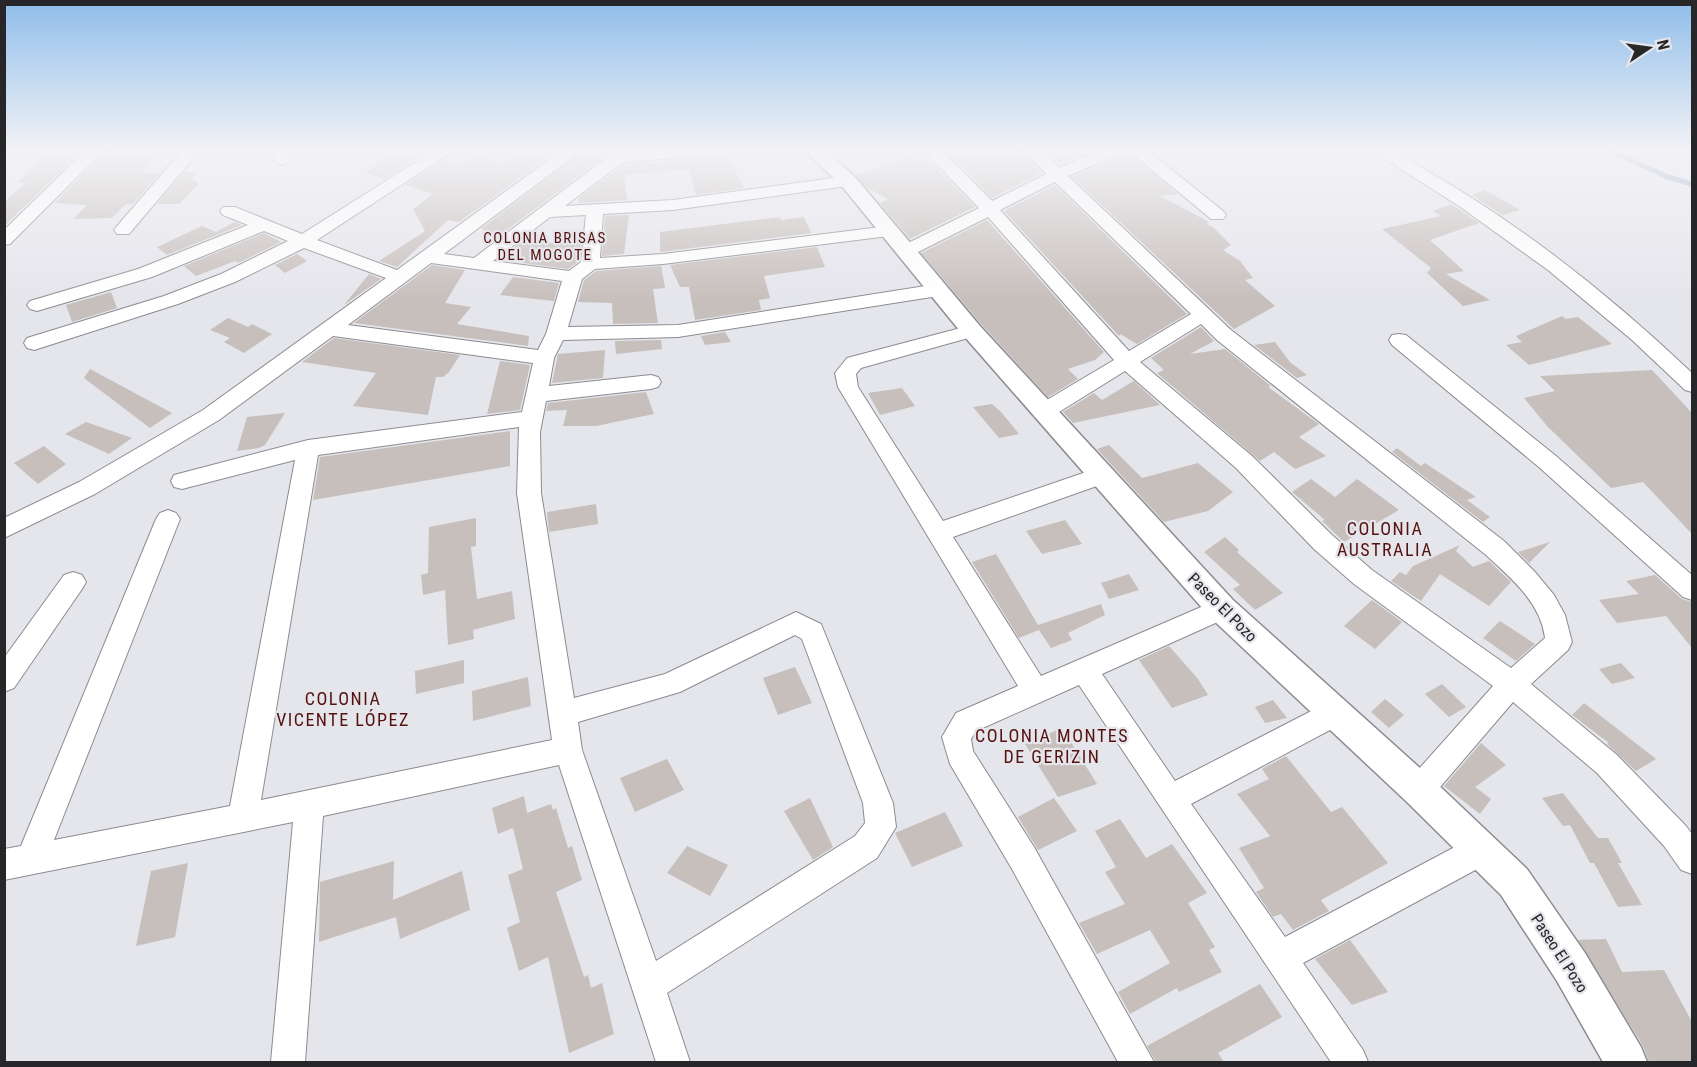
<svg xmlns="http://www.w3.org/2000/svg" width="1697" height="1067" font-family="'Roboto Condensed',sans-serif">
<style>
.lines{fill:none;stroke-linecap:round;stroke-linejoin:round}
.stream{stroke:#839ab2;stroke-width:5}
.building{fill:#c7bfbc}
.minor-casing{stroke:#8b8b91;stroke-width:2}
.tertiary-casing{stroke:#8b8b91;stroke-width:3}
.minor{fill:#fff;fill-rule:evenodd}
.tertiary{fill:#fff;fill-rule:evenodd}
.labels{text-anchor:middle;stroke-width:4.5;stroke-linejoin:round;paint-order:stroke}
.far-neighbourhood-label{font-size:15px;letter-spacing:1.5px;fill:#56120e;stroke:#e5e5ec}
.street-label{font-size:16px;fill:#27272a;stroke:#e5e5ec}
.neighbourhood-label{font-size:18px;letter-spacing:1.5px;fill:#56120e;stroke:#e5e5ec}
</style>
<rect width="100%" height="100%" fill="#e5e5ec"/>
<g class="lines">
<path class="stream" d="M1609,150L1668,177L1692,184"/>
</g>
<g class="building">
<path d="M106,150H169L140,173H160L133,204H126L112,218L74,219L87,205L55,203Z"/>
<path d="M584,150L607,155L500,235L481,229Z"/>
<path d="M724,150L744,188L696,195L689,169L667,171L624,175L627,200L579,203V198L624,164L648,162L658,164V162L714,157Z"/>
<path d="M972,150H1021L1042,173L992,198L951,156Z"/>
<path d="M1045,150H1093L1060,165Z"/>
<path d="M1126,150L1178,194L1160,196L1209,222L1206,224L1213,227L1231,245L1223,250L1240,261L1253,278L1245,280L1275,306L1234,329L1072,177L1122,155Z"/>
<path d="M392,151L420,157L385,179L365,173Z"/>
<path d="M81,152L4,226V202L26,183H18L47,153Z"/>
<path d="M520,153L545,160L459,222L448,220L397,267L379,261L425,231L413,209L433,194L405,185L444,160L462,164L481,154L501,163L507,162Z"/>
<path d="M907,157L914,162L921,158L926,163L931,162L975,207L910,239L880,203L888,199L866,187L856,175Z"/>
<path d="M184,172H196L192,179L199,184L179,204H157Z"/>
<path d="M1055,185L1187,314L1137,344L1120,334L1119,336L1004,211Z"/>
<path d="M1485,190L1520,210L1502,215L1472,195Z"/>
<path d="M1451,204L1479,223L1430,240L1464,271L1446,274L1490,300L1463,306L1427,273L1431,268L1382,229L1441,216L1433,211Z"/>
<path d="M629,215L624,254L602,256L605,216Z"/>
<path d="M780,217L781,220L804,217L811,233L660,252V232Z"/>
<path d="M987,220L1104,352L1095,360L1068,369L1078,379L1048,397L982,325L921,253Z"/>
<path d="M234,222L242,225L167,255L157,247L202,226L216,232Z"/>
<path d="M264,233L281,242L238,263L235,261L196,276L184,266Z"/>
<path d="M581,242L579,261L568,269L523,263L525,260L503,256L518,244Z"/>
<path d="M817,247L825,267L764,276L770,298L759,300L761,310L695,320L689,287H680L670,265Z"/>
<path d="M297,254L307,261L285,273L275,265Z"/>
<path d="M432,265L465,270L445,303L471,307L457,324L529,336L528,346L354,323Z"/>
<path d="M661,266L665,288L653,289L658,323L613,324L612,303L578,302L584,280L596,271Z"/>
<path d="M369,274L381,279L344,305Z"/>
<path d="M513,277L559,283L554,301L500,295Z"/>
<path d="M111,292L117,308L72,322L66,305Z"/>
<path d="M1562,316L1566,319L1578,317L1612,344L1529,365L1506,345L1522,342L1516,336Z"/>
<path d="M228,318L248,327L252,324L272,334L244,353L224,342L230,338L210,330Z"/>
<path d="M1201,327L1214,341L1190,354L1225,349L1271,386L1268,387L1319,424L1299,437L1326,456L1295,469L1274,452L1260,461L1157,373L1164,370L1151,358Z"/>
<path d="M725,332L731,342L705,345L701,336Z"/>
<path d="M334,338L460,355L449,372L443,377H436L428,415L353,406L376,373L302,362Z"/>
<path d="M661,340L662,349L616,354L615,341Z"/>
<path d="M1275,342L1290,362L1307,375L1297,378L1254,345Z"/>
<path d="M605,350L603,378L552,383L558,354Z"/>
<path d="M500,361L530,365L520,410L487,414Z"/>
<path d="M90,369L172,413L150,428L84,378Z"/>
<path d="M1652,370L1692,413V534L1643,482L1611,488L1547,426L1524,398L1555,391L1540,376Z"/>
<path d="M1134,381L1160,405L1073,423L1063,412L1094,393L1102,400Z"/>
<path d="M902,388L915,406L880,415L868,393Z"/>
<path d="M646,392L654,414L596,426H563L567,410L546,411L548,403Z"/>
<path d="M992,404L1002,413L1019,434L999,438L973,407Z"/>
<path d="M285,413L265,445L259,448L237,451L247,417Z"/>
<path d="M86,422L132,438L109,454L65,434Z"/>
<path d="M510,431V466L313,500L320,457Z"/>
<path d="M1109,445L1142,478L1198,463L1233,492L1208,511L1164,522L1097,449Z"/>
<path d="M44,446L66,464L38,484L14,463Z"/>
<path d="M1397,448L1421,466L1425,463L1476,497L1467,500L1490,517L1483,522L1392,452Z"/>
<path d="M1311,479L1335,497L1357,479L1399,510L1344,542L1322,521L1325,520L1292,492Z"/>
<path d="M596,504L598,524L549,532L547,512Z"/>
<path d="M476,518V546L471,547L477,599L512,591L515,619L473,630L474,639L448,645L445,590L423,595L421,575L428,573L429,527Z"/>
<path d="M1065,520L1082,544L1042,554L1026,531Z"/>
<path d="M1225,537L1239,550L1237,552L1283,593L1255,610L1233,589L1240,585L1204,552Z"/>
<path d="M1550,542L1529,563L1518,552Z"/>
<path d="M1460,545L1456,551L1473,567L1489,561L1511,582L1489,606L1440,574L1421,601L1391,581L1400,572L1406,575L1413,566Z"/>
<path d="M996,554L1038,625L1101,604L1105,615L1068,633L1072,640L1051,648L1039,630L1019,638L972,562Z"/>
<path d="M1129,574L1139,590L1109,599L1101,583Z"/>
<path d="M1655,575L1682,599L1692,602V648L1666,616L1617,623L1599,600L1639,594L1626,581Z"/>
<path d="M1372,600L1402,622L1375,649L1344,626Z"/>
<path d="M1500,621L1535,644L1516,661L1483,638Z"/>
<path d="M1169,646L1198,679L1208,695L1172,708L1139,660Z"/>
<path d="M464,660V683L416,694L415,671Z"/>
<path d="M1621,663L1635,678L1612,684L1599,669Z"/>
<path d="M795,667L812,703L778,715L763,678Z"/>
<path d="M528,677L531,706L473,721L472,691Z"/>
<path d="M1442,684L1466,707L1449,717L1425,694Z"/>
<path d="M1385,699L1404,715L1389,728L1371,712Z"/>
<path d="M1273,700L1287,718L1265,723L1255,707Z"/>
<path d="M1584,703L1624,734L1656,759L1636,771L1607,744L1609,743L1572,715Z"/>
<path d="M1062,728L1097,784L1058,797L1025,744Z"/>
<path d="M1481,743L1506,765L1475,787L1491,799L1480,814L1444,786Z"/>
<path d="M1286,756L1331,812L1342,807L1388,863L1321,900L1329,911L1293,930L1281,914L1273,917L1256,892L1264,888L1239,848L1270,836L1237,794L1269,779L1262,769Z"/>
<path d="M667,759L684,790L635,812L620,778Z"/>
<path d="M1563,793L1598,838H1608L1622,863H1618L1642,905L1618,907L1594,863H1590L1570,825L1563,826L1542,798Z"/>
<path d="M524,796L527,813L551,804L553,810L556,808L568,848L572,846L582,880L556,892L584,977L588,975L591,988L602,983L614,1034L569,1053L548,957L519,971L507,928L520,922L508,875L523,869L513,828L498,834L492,808Z"/>
<path d="M810,798L833,847L813,860L784,811Z"/>
<path d="M1054,798L1077,831L1038,850L1018,817Z"/>
<path d="M945,812L963,846L912,867L895,833Z"/>
<path d="M1120,819L1146,858L1172,844L1207,893L1188,903L1215,947L1209,950L1222,972L1179,992L1177,988L1130,1014L1118,992L1170,963L1150,930L1097,954L1079,923L1125,904L1105,872L1116,867L1095,831Z"/>
<path d="M687,846L728,865L710,896L667,873Z"/>
<path d="M394,861L393,900L462,871L470,910L400,939L396,917L319,942L320,882Z"/>
<path d="M188,863L175,937L136,946L151,871Z"/>
<path d="M1606,939L1622,972L1664,970L1692,1022V1062H1649L1643,1046L1578,940Z"/>
<path d="M1350,940L1388,992L1352,1005L1315,959Z"/>
<path d="M1260,984L1282,1017L1218,1053L1224,1062H1156L1147,1046Z"/>
</g>
<g class="lines">
<defs>
<g id="minor">
<path d="M86,150H104L10,244L4,245V230Z"/>
<path d="M183,150H200L129,234H117L114,230L117,226Z"/>
<path d="M279,150H295L287,163L281,165L273,160Z"/>
<path d="M435,150H455L317,240L397,270L563,150H582L444,254L474,258L617,150H722L714,155L623,162L565,206L673,200L848,176L854,177L856,181L854,185L673,210L603,214L600,258L663,254L889,226L895,227L898,231L895,235L889,236L663,264L595,269L582,279L568,327L678,325L938,284L945,286L947,290L945,294L938,296L678,337L563,340L554,358L549,386L651,375L658,377L661,382L658,387L651,389L546,401L540,432L541,493L574,698L665,674L796,612L821,624L893,803L896,827L877,858L667,993L690,1062H656L559,765L323,816L305,1062H271L293,822L4,880V849L21,846L156,519L160,513L168,510L176,513L180,519L54,840L230,806L295,460L182,489L174,487L171,481L174,475L308,440L522,412L533,363L333,336L219,420L95,494L4,538V518L79,482L203,410L386,278L304,248L235,282L178,304L34,350L27,348L24,343L27,338L164,296L221,274L288,241L264,231L152,277L37,311L30,309L27,305L30,301L138,269L248,225L223,215L220,211L223,207H235L302,234ZM586,215L581,262L569,271L493,261L550,217ZM431,263L562,281L546,334L538,350L348,325ZM519,427L517,493L552,740L261,800L318,455ZM795,635L802,639L863,803L865,823L855,836L656,961L582,750L578,722L680,692Z"/>
<path d="M923,150H941L992,201L1046,174L1023,150H1041L1059,168L1100,150H1123L1121,153L1068,176L1231,330L1504,541L1535,572L1554,595L1565,615L1572,642L1568,650L1531,684L1617,755L1686,826L1692,834V874L1681,870L1664,846L1597,773L1513,702L1429,800L1419,804L1409,800L1404,790L1409,780L1493,686L1354,584L1314,549L1236,468L1125,371L1051,417L1043,419L1035,417L1032,412L1035,407L1114,360L988,217L912,255H900L897,251L900,247L979,208ZM1055,182L1191,314L1129,351L1000,210ZM1201,324L1217,340L1486,555C1511,578 1541,603 1545,638L1511,668L1372,570L1332,535L1252,456L1140,362Z"/>
<path d="M1128,150H1147L1223,211L1226,215L1223,219H1211Z"/>
<path d="M1371,150C1377,150 1384,149 1390,150C1401,153 1422,169 1434,175C1527,229 1614,299 1692,373V392L1685,390L1632,340L1548,270L1459,206Z"/>
<path d="M972,325L979,327L982,331L979,335L861,368L856,374L858,387L943,521L1092,470L1100,468L1108,470L1111,476L1108,482L953,537L1041,676L1222,598L1231,602L1235,609L1231,616L1102,674L1175,781L1325,704L1335,701L1345,704L1349,713L1345,722L1191,804L1285,937L1470,839L1481,835L1492,839L1496,850L1492,861L1303,963L1363,1050L1368,1062H1331L1079,685L976,731L971,739L973,751L1034,847L1154,1062H1118L1012,869L950,764L942,737L956,713L1018,686L838,387L835,373L847,358Z"/>
<path d="M1399,334L1406,335L1556,456L1692,575V600L1683,597L1540,468L1392,345L1389,340L1392,335Z"/>
<path d="M73,572L82,575L86,582L82,589L14,688L4,692V658L64,575Z"/>
</g>
<path id="tertiary" d="M804,150H825L855,177L980,326L1233,600L1431,778L1527,869L1585,953L1641,1047L1647,1062H1603L1557,981L1501,895L1407,802L1211,618L964,336L841,185Z"/>
</defs>
<use href="#minor" class="minor-casing"/>
<use href="#tertiary" class="tertiary-casing"/>
<use href="#minor" class="minor"/>
<use href="#tertiary" class="tertiary"/>
</g>
<linearGradient id="sky" x2="0" y2="1"><stop stop-color="#8fbdea"/><stop offset="0.5" stop-color="#f3f3f6"/><stop offset="1" stop-color="#f3f3f6" stop-opacity="0"/></linearGradient>
<rect width="1697" height="300" fill="url(#sky)"/>
<g class="labels">
<g class="far-neighbourhood-label">
<text x="545" y="243">COLONIA BRISAS<tspan x="545" dy="17">DEL MOGOTE</tspan></text>
</g>
<g class="street-label">
<text transform="translate(1223 607) rotate(45)" y="6">Paseo El Pozo</text>
<text transform="translate(1560 953) rotate(57)" y="6">Paseo El Pozo</text>
</g>
<g class="neighbourhood-label">
<text x="1385" y="535">COLONIA<tspan x="1385" dy="21">AUSTRALIA</tspan></text>
<text x="343" y="705">COLONIA<tspan x="343" dy="21">VICENTE LÓPEZ</tspan></text>
<text x="1052" y="742">COLONIA MONTES<tspan x="1052" dy="21">DE GERIZIN</tspan></text>
</g>
</g>
<rect width="1697" height="1067" fill="none" stroke="#27272a" stroke-width="12"/>
<g transform="translate(1649 48) rotate(77)" stroke="#e5e5ec" stroke-width="4.5" paint-order="stroke">
<path d="M0-4.5L10 22L0 15L-10 22Z" fill="#27272a"/>
<text y="-9" font-size="16" font-weight="bold" text-anchor="middle" fill="#27272a">N</text>
</g>
</svg>
